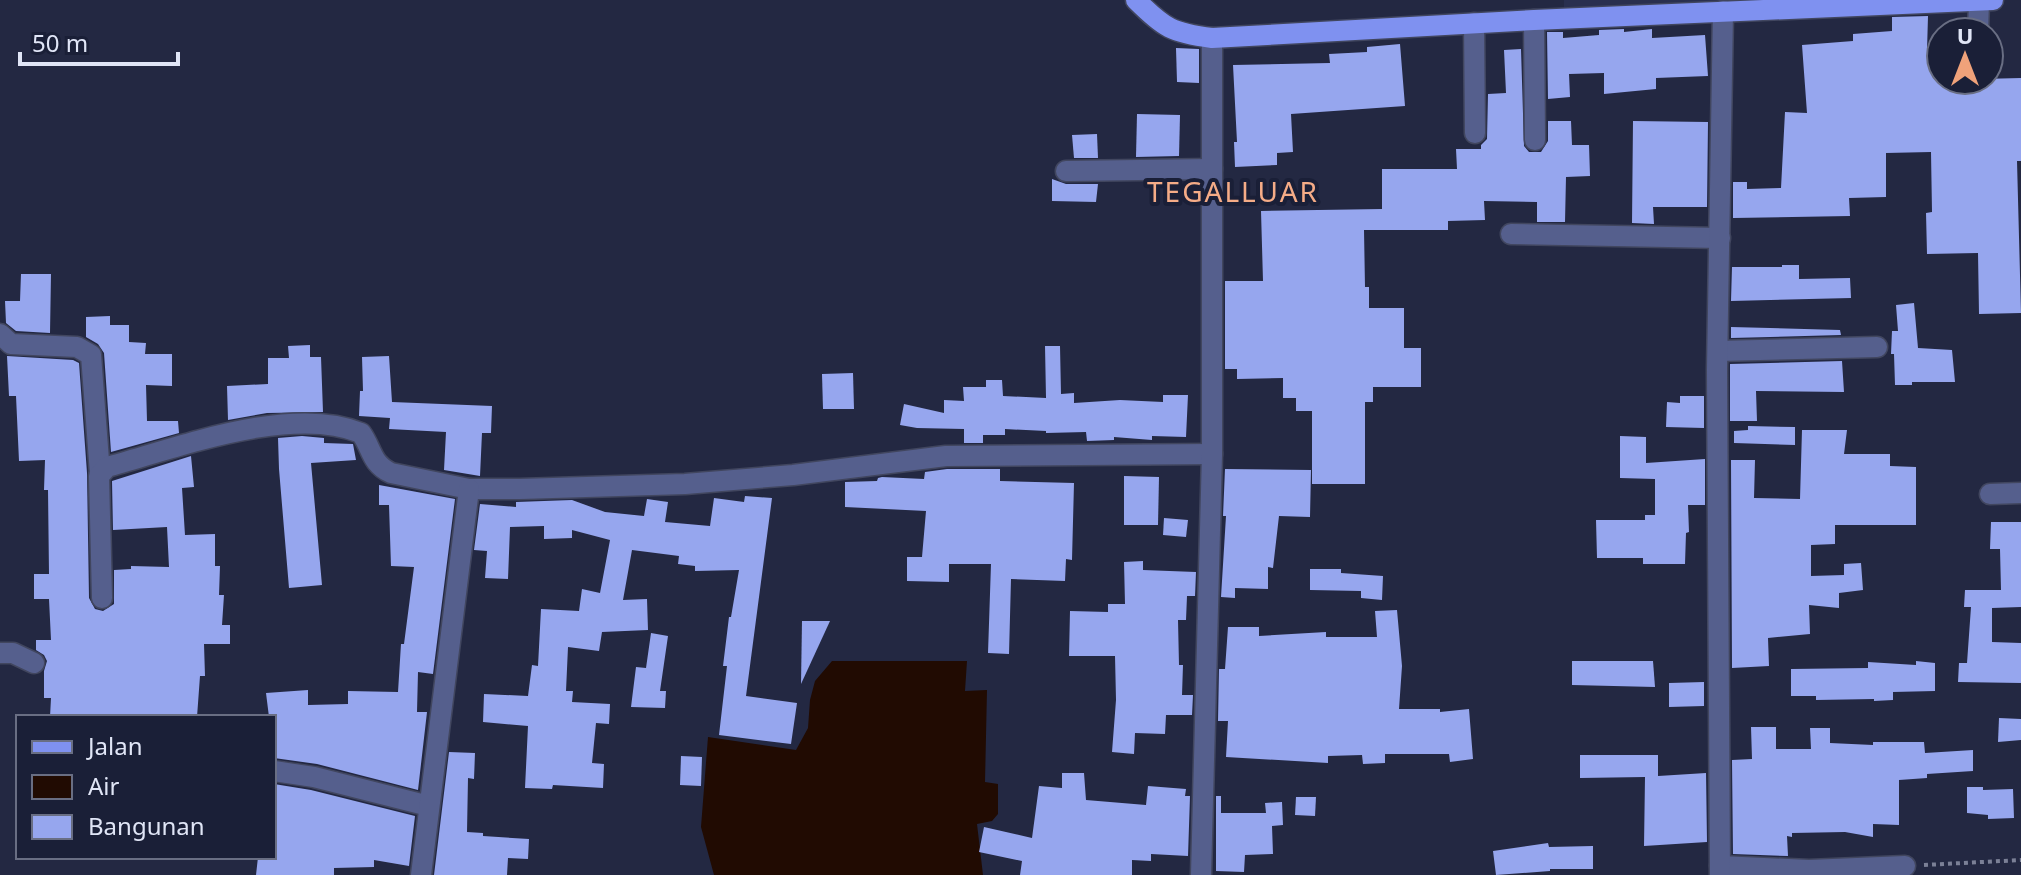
<svg xmlns="http://www.w3.org/2000/svg" width="2021" height="875" font-family="'Noto Sans',sans-serif">
<style>
.built{fill:#292f4f}
.water{fill:#210b02}
.building{fill:#96a6ee}
.lines{fill:none;stroke-linecap:round;stroke-linejoin:round}
.minor-casing{stroke:#41465f;stroke-width:23}
.major-casing{stroke:#41465f;stroke-width:23}
.path{stroke:#7b8096;stroke-width:4;stroke-dasharray:4 4;stroke-linecap:butt}
.minor{stroke:#555f8d;stroke-width:20}
.major{stroke:#7f91f0;stroke-width:20}
.labels{text-anchor:middle;stroke-width:8;stroke-linejoin:round;paint-order:stroke}
.quarter-label{font-size:28px;letter-spacing:2px;fill:#f5ac87;stroke:#1a1f37}
</style>
<rect width="100%" height="100%" fill="#232842"/>
<path class="built" d="M1564,0H1729L1564,10Z"/>
<path class="water" d="M832,661H967L965,691L987,690L985,782L998,784V814L992,821L977,824L983,875H714L701,827L708,737L796,750L808,728L810,700L815,681Z"/>
<g class="building">
<path d="M1928,16L1927,51H1941V80L2021,78V161H2017L2021,313L1979,314L1978,253L1927,254L1926,213L1932,212L1931,152L1886,153V197L1849,198L1850,216L1733,218V182H1747V189L1781,188L1785,112L1807,113L1802,45L1853,41V34L1892,31V17Z"/>
<path d="M1624,29V32L1652,29V38L1705,35L1708,76L1656,78V89L1604,94V73L1569,74L1570,97L1548,99L1547,32H1563V38L1599,35V30Z"/>
<path d="M1400,44L1405,106L1291,114L1293,152L1277,153V165L1235,167L1234,142H1237L1233,65L1330,63L1329,54L1367,52V47Z"/>
<path d="M1176,48L1199,49V83L1177,82Z"/>
<path d="M1521,49L1524,146L1529,152H1541L1548,141V121H1571L1572,145H1589L1590,176L1566,177L1565,222H1537V202L1484,201L1485,220L1448,221V230H1364L1365,287H1369V308H1404V348H1421V387H1373V402H1365V484H1312V411H1296V398H1283V378L1237,379V369H1225V281H1263L1261,211L1382,209V169H1457L1456,149H1481V145L1487,139L1488,94L1506,93L1504,50Z"/>
<path d="M1137,114L1180,115L1179,156L1136,157Z"/>
<path d="M1633,121L1708,122L1707,207H1653L1654,224L1632,223Z"/>
<path d="M1097,134L1098,158H1074L1072,135Z"/>
<path d="M1052,179L1066,184H1098L1096,202L1052,201Z"/>
<path d="M1782,265H1799V279L1850,278L1851,298L1731,301L1732,267H1782Z"/>
<path d="M21,274H51L50,333L16,331L6,323L5,301H20Z"/>
<path d="M1914,303L1918,348L1952,350L1955,382H1912V385H1895L1894,354H1891L1892,331H1898L1896,305Z"/>
<path d="M110,316V325H129V342L146,343L145,354H172V386L146,385L147,421H178L179,433L111,452L104,353L98,344L86,337V317Z"/>
<path d="M1731,327L1840,330L1841,335L1731,338Z"/>
<path d="M310,345V357H321L323,412L267,413L228,420L227,386L268,384V358H289L288,346Z"/>
<path d="M1045,346H1060L1061,394L1074,393V403L1120,400L1163,402V395H1188L1186,437L1152,436V440L1114,437V440L1087,441L1086,432L1046,433V431L1005,429V435H983V443H964V429L917,428L900,425L904,404L944,413V400L964,401L963,387H986V380H1002L1003,396L1046,398Z"/>
<path d="M7,356L73,360L79,363L87,473L89,598L95,609L103,611L114,604V570L131,569V566L169,567L167,527L113,530L112,481L191,456L194,487L182,488L185,535L215,534V566H220L219,595H224L222,625H230V644H204L205,676H200L197,717H50L51,698H44V671L47,661L44,655L36,650V640H51L49,599H34V574H49L48,490H44L45,460L19,461L16,396H9Z"/>
<path d="M389,356L392,402L492,406L491,433H482L480,476L444,470L446,432L389,429L390,418L359,416L360,391H363L362,357Z"/>
<path d="M1842,361L1844,392L1756,391L1757,421H1730V364Z"/>
<path d="M853,373L854,409H823L822,374Z"/>
<path d="M1680,396H1704V428L1666,427L1667,402L1680,403Z"/>
<path d="M1748,426L1795,427V445L1734,443V431L1748,430Z"/>
<path d="M1802,430H1847L1844,454H1890V466L1916,467V525H1835V544L1811,545V576L1844,575V564L1861,563L1863,590L1839,593V608L1809,605L1810,634L1768,638L1769,666L1732,668L1731,460H1755L1754,498L1800,499Z"/>
<path d="M302,436L324,438V443L353,444L356,460L311,463L322,585L289,588L279,469L278,438Z"/>
<path d="M1620,436L1646,437V463L1705,459V505H1688L1689,532L1686,533L1685,564H1643V558H1597L1596,520H1645V515H1655V479L1620,478Z"/>
<path d="M947,469H1000V481L1074,483L1072,560L1066,559L1065,581L1011,579L1009,654L988,653L991,564H949V582L907,581V557H922L926,511L845,507V482L877,481L878,478L882,477L924,479L925,472Z"/>
<path d="M1225,469L1311,470L1310,517L1279,516L1273,568L1268,567V589L1235,588V598L1221,597L1226,516H1223Z"/>
<path d="M1124,476L1159,477L1158,525H1124Z"/>
<path d="M379,485L455,499L433,674L418,672L417,712H427L418,790L317,764L274,758V717H269L266,693L308,690V705L348,704V691L398,692L401,644H404L414,567L391,566L389,505H379Z"/>
<path d="M745,496L772,498L746,696L797,703L791,744L719,735L727,666H723L729,617H731L739,570L695,571V566L678,564L679,556L632,550L623,600L647,599L648,630L602,632L599,651L568,647L566,691H573L572,702L610,704L609,724L596,723L592,763L604,764L603,788L553,785L552,789L525,788L528,726L483,722L484,694L528,696L532,665L538,666L541,609L579,611L582,589L600,593L610,540L572,530V538L544,539V526L510,527L508,579L485,578L487,551L474,550L480,504L516,507V502L572,500L605,512L644,516L647,499L668,502L665,522L710,526L714,498L744,502Z"/>
<path d="M1164,518L1188,520L1186,537L1163,535Z"/>
<path d="M1991,522H2021V607L1992,608V642L2021,643V683L1958,682L1959,663H1967L1971,607H1964L1965,590H2001L2000,549H1990Z"/>
<path d="M1143,561V570L1196,572L1195,596H1187L1186,620H1178L1179,665H1183L1182,695H1193L1192,715H1166L1165,734L1135,733L1134,754L1112,752L1116,700L1115,656H1069L1070,611L1108,612V604H1125L1124,562Z"/>
<path d="M1310,569H1341V573L1383,576L1382,600L1361,598V591L1310,590Z"/>
<path d="M1397,610L1402,666L1399,709H1440V712L1469,709L1473,759L1450,762L1449,754H1385V763L1363,764L1362,755L1328,756V763L1226,757L1228,721H1218L1219,669H1225L1228,627H1259V636L1326,632V637H1377L1375,611Z"/>
<path d="M802,621H830L801,684Z"/>
<path d="M651,633L668,636L660,691H666L665,708L631,707L636,667L646,668Z"/>
<path d="M1572,661H1653L1655,687L1572,685Z"/>
<path d="M1916,661L1935,663V691L1893,692V700L1874,701V699L1816,700V696H1791V669L1868,668V662L1916,665Z"/>
<path d="M1704,682V706L1669,707V683Z"/>
<path d="M1999,718L2021,719V740L1998,742Z"/>
<path d="M1751,727H1776V749H1811L1810,728H1830V743L1873,745V742H1924L1925,753L1973,750V771L1927,774V778L1899,780V825L1873,824V837L1845,832L1792,833V837L1787,836L1788,856L1733,854L1732,760L1752,759Z"/>
<path d="M449,752L475,753L474,779L468,778L467,832L483,833V836L529,839L528,859L508,858L507,875H434Z"/>
<path d="M1580,755H1658V776L1706,773L1707,842L1644,846L1645,777L1580,778Z"/>
<path d="M681,756L702,757L701,786L680,785Z"/>
<path d="M1062,773H1084L1086,800L1146,805L1148,786L1186,789L1185,796H1190L1188,856L1151,854V861L1132,860V875H1020L1022,861L979,852L984,827L1032,838L1039,786L1062,788Z"/>
<path d="M274,784L311,790L415,816L409,866L374,860V867L334,868V875H256L258,857H274Z"/>
<path d="M1967,787H1983V790L2013,789L2014,818L1988,819V815L1967,813Z"/>
<path d="M1216,796H1221V813H1266L1265,803L1282,802L1283,825L1272,826L1273,854L1245,855L1244,872L1216,871Z"/>
<path d="M1296,797H1316L1315,816L1295,815Z"/>
<path d="M1548,843L1549,847L1593,846V869H1550V871L1496,875L1493,851Z"/>
</g>
<g class="lines">
<defs>
<g id="minor">
<path d="M1534,20L1535,140"/>
<path d="M1474,23L1475,133"/>
<path d="M1978,32L1979,1"/>
<path d="M1066,171L1212,169"/>
<path d="M1511,234L1720,238"/>
<path d="M0,334L11,344L77,347L91,355L100,474"/>
<path d="M1718,351L1877,347"/>
<path d="M1990,494L2021,493"/>
<path d="M102,598L99,476L107,467C177,448 291,404 361,433C372,448 371,464 391,473L469,489H520L685,484L793,475L946,456L1212,454"/>
<path d="M0,653H13L34,663"/>
<path d="M274,771L314,777L429,806"/>
<path d="M1720,866L1809,870L1905,866"/>
<path d="M421,875L469,489"/>
<path d="M1201,875L1212,454V38"/>
<path d="M1720,875L1717,370L1723,11"/>
</g>
<path id="major" d="M1136,0C1164,28 1172,33 1212,38L1534,20L1993,0"/>
</defs>
<use href="#minor" class="minor-casing"/>
<use href="#major" class="major-casing"/>
<path class="path" d="M1924,865L2021,860"/>
<use href="#minor" class="minor"/>
<use href="#major" class="major"/>
</g>
<g class="labels">
<g class="quarter-label">
<text x="1233" y="202">TEGALLUAR</text>
</g>
</g>
<rect x="16" y="715" width="260" height="144" fill="#1a1f37" stroke="#696e83" stroke-width="2"/>
<rect x="32" y="741" width="40" height="12" fill="#7f91f0" stroke="#696e83" stroke-width="2"/>
<text x="88" y="755" font-size="24" fill="#e0e5f6">Jalan</text>
<rect x="32" y="775" width="40" height="24" fill="#210b02" stroke="#696e83" stroke-width="2"/>
<text x="88" y="795" font-size="24" fill="#e0e5f6">Air</text>
<rect x="32" y="815" width="40" height="24" fill="#96a6ee" stroke="#696e83" stroke-width="2"/>
<text x="88" y="835" font-size="24" fill="#e0e5f6">Bangunan</text>
<g transform="translate(1965 56)"><circle r="38" fill="#1a1f37" stroke="#696e83" stroke-width="2"/>
<path d="M0-6L14 30L0 20L-14 30Z" fill="#f0a27a"/>
<text y="-12" font-size="22" font-weight="bold" text-anchor="middle" fill="#e0e5f6">U</text>
</g>
<path d="M20 52v12h158v-12" fill="none" stroke="#e0e5f6" stroke-width="4"/>
<text x="32" y="52" font-size="24" fill="#e0e5f6" stroke="#1a1f37" stroke-width="6" paint-order="stroke">50 m</text>
</svg>
